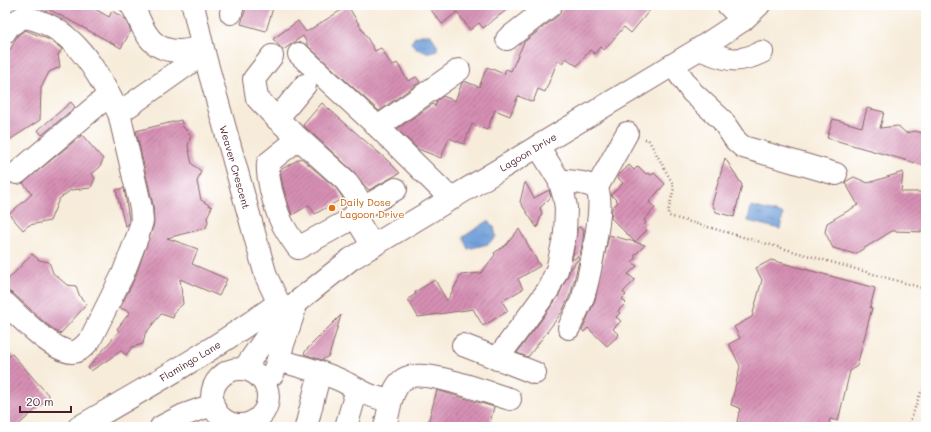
<svg xmlns="http://www.w3.org/2000/svg" width="931" height="432" font-family="Mali,sans-serif">
<style>
.water{fill:url(#water-ripples);stroke:#5c5f82}
.building{fill:url(#building-hatch)}
.lines{fill:none;stroke-linecap:round;stroke-linejoin:round}
.minor-casing{stroke:#876768;stroke-width:24}
.path{stroke:#876768;stroke-width:2.5;stroke-dasharray:1 3;stroke-linecap:butt}
.minor{stroke:#fff;stroke-width:22}
.food-dot{fill:#e8710a;stroke:#fff;stroke-width:1.5}
.labels{text-anchor:middle;stroke-width:3;stroke-linejoin:round;paint-order:stroke}
.street-label{font-size:10px;fill:#4a1f2b;stroke:#fff}
.food-label{font-size:10px;fill:#c56008;stroke:#fff;text-anchor:start}
</style>
<defs>
<pattern id="water-ripples" width="26" height="14" patternUnits="userSpaceOnUse"><rect width="26" height="14" fill="#6f9fd9"/><path d="M2 4q2-2 4 0t4 0M15 11q2-2 4 0t4 0" fill="none" stroke="#5d81b0"/></pattern>
<pattern id="building-hatch" width="6" height="6" patternUnits="userSpaceOnUse"><rect width="6" height="6" fill="#d68fb4"/><path d="M-1 1l2-2M0 6l6-6M5 7l2-2" fill="none" stroke="#b07493"/></pattern>
</defs>
<rect width="100%" height="100%" fill="#fff"/>
<filter id="ink" filterUnits="userSpaceOnUse"><feTurbulence type="fractalNoise" baseFrequency=".025" numOctaves="2"/><feDisplacementMap in="SourceGraphic" scale="8" xChannelSelector="R" yChannelSelector="G"/><feConvolveMatrix kernelMatrix="1 2 1 2 8 2 1 2 1" color-interpolation-filters="sRGB"/></filter>
<filter id="wash" filterUnits="userSpaceOnUse"><feTurbulence type="fractalNoise" baseFrequency=".012" numOctaves="4" result="noise"/><feDisplacementMap in="SourceGraphic" scale="16" xChannelSelector="R" yChannelSelector="G"/><feGaussianBlur stdDeviation="0.9" result="paint"/><feColorMatrix in="noise" values="0 0 0 0 0 0 0 0 0 0 0 0 0 0 0 0 0 1.4 0 .05"/><feComposite in="paint" operator="in"/></filter>
<g filter="url(#wash)">
<rect width="100%" height="100%" fill="#f7ecda"/>
<g class="water">
<path d="M421,35H431L437,45V50C427,55 418,51 411,43L415,37Z"/>
<path d="M751,206L783,214L780,229L748,221Z"/>
<path d="M488,221L494,227L496,237L488,244L468,249L463,237Z"/>
</g>
<g id="blocks">
<g class="building">
<path d="M41,5H88L109,17L112,11L124,18L131,31L121,48Z"/>
<path d="M247,5H274L266,31L241,24Z"/>
<path d="M427,5H513L483,28L479,23L470,30L457,12L442,24Z"/>
<path d="M564,5H654L631,33L624,27L604,50L600,47L595,54L590,50L577,66L566,58L562,63L558,60L545,92L538,89L533,102L518,96L510,116L495,110L487,130L472,124L464,144L449,138L441,158L418,149L397,129L433,104L435,107L437,100L443,96L455,101L462,83L464,81L479,87L487,67L504,74L506,69L511,71L524,42L559,15Z"/>
<path d="M348,6L375,51L381,48L392,66L397,63L408,81L416,77L420,82L379,111L309,47L303,36L283,50L273,39L298,21L306,32Z"/>
<path d="M25,30L50,40L62,49L58,55L60,67L49,72L41,88L40,120L5,143V59L18,35Z"/>
<path d="M71,102L75,107L42,135L38,130Z"/>
<path d="M322,103L387,160L400,173L369,190L365,186L353,171L303,125Z"/>
<path d="M867,108L884,112L880,128L898,126L906,133L915,131L926,134V166L827,138L833,119L862,127Z"/>
<path d="M181,120L183,127L191,135L188,146L192,164L201,171L197,182L201,200L212,207L207,217L208,222L206,228L167,238L198,249L192,264L227,279L219,296L180,279L183,304L175,311L173,318L161,314L145,334L143,344L132,347L126,355L121,351L91,371L88,368L119,331L117,329L130,312L120,308L135,278L154,224L153,205L136,131Z"/>
<path d="M82,135L103,159L100,167L92,174L95,178L91,188L71,190L59,199L50,221L29,225L23,230L9,214L32,194L23,183Z"/>
<path d="M301,158L336,188L343,198L315,214L309,205L292,215L283,187L280,170Z"/>
<path d="M725,158L742,185L734,217L716,212L712,204Z"/>
<path d="M629,165L634,170L638,166L646,174L648,173L651,175L654,173L665,184L649,202L655,208L644,220L646,223L643,226L647,230L635,242L645,245L634,256L636,258L632,262L637,266L628,274L635,280L623,292L626,295L622,299L626,303L618,311L620,313L616,317L621,321L613,329L619,335L607,346L588,328L584,332L582,330L595,300L609,235L635,242L611,218L612,208L618,202L611,195L623,183L617,177Z"/>
<path d="M903,172L901,192H926V232L892,231L855,254L833,248L825,232L827,223L858,205L845,182L854,177L868,183Z"/>
<path d="M525,182L534,198L549,190L551,197L540,208L542,213L537,228L520,202Z"/>
<path d="M124,188L129,220L128,225L125,226L116,190Z"/>
<path d="M578,227L584,229L583,240L580,255L572,260Z"/>
<path d="M519,229L540,266L518,279L523,289L502,301L508,311L483,326L473,309L418,317L408,299L416,294L415,292L435,280L447,301L461,275L481,273L495,255L494,253L506,245Z"/>
<path d="M32,254L39,260L49,262L53,273L67,285L76,286L80,297L87,304L60,334L45,323L14,294L5,290V283Z"/>
<path d="M580,257L571,293L562,312L528,357L517,353L558,297L570,270Z"/>
<path d="M771,260L875,288L870,308H872L857,366L850,371L838,421L830,419L828,427H746L747,425L737,422L740,408L731,405L740,366L729,344L740,338L734,327L752,317L762,280L756,268Z"/>
<path d="M341,315L329,356L322,360L304,354L306,350Z"/>
<path d="M12,354L50,397L16,427H5V360Z"/>
<path d="M437,390L494,407L489,427H427Z"/>
</g>
</g>
</g>
<g filter="url(#ink)">
<use href="#blocks" fill-opacity="0" stroke="#876768" stroke-width="1"/>
<g class="lines">
<defs>
<g id="minor">
<path d="M131,5C138,14 140,24 146,33C158,54 183,54 202,46"/>
<path d="M193,5L204,53L266,276L289,325"/>
<path d="M728,5L743,20"/>
<path d="M231,13L233,5"/>
<path d="M5,32L9,26L23,17C75,25 96,72 119,113"/>
<path d="M507,39L551,5"/>
<path d="M699,49C726,59 735,65 762,52"/>
<path d="M299,54L378,127L451,199"/>
<path d="M272,56L254,79L257,98L277,119L345,180L356,195L363,208L354,215"/>
<path d="M673,65L692,92L722,120L736,141L743,147L836,174"/>
<path d="M277,119L305,85"/>
<path d="M378,127L459,70"/>
<path d="M298,139L268,163C267,172 269,181 271,190C278,218 282,226 298,248L344,223L354,215L373,246"/>
<path d="M17,173L109,95"/>
<path d="M559,180C569,182 589,181 597,190C606,200 588,282 583,297C579,308 573,318 569,328"/>
<path d="M596,189L627,133"/>
<path d="M363,208L396,189"/>
<path d="M5,303C20,317 52,351 72,352C80,352 85,345 90,340L123,274L138,235L142,221L141,208L119,113L204,53"/>
<path d="M463,345L535,373"/>
<path d="M497,359L548,290L557,270L565,234L566,208L564,196L559,180L538,146"/>
<path d="M278,360C299,366 320,371 340,380C357,388 371,399 391,400L385,427"/>
<circle cx="240" cy="397" r="28"/>
<path d="M244,369L283,313L351,259L699,49L743,20L759,5"/>
<path d="M273,374L294,312"/>
<path d="M391,400C394,392 397,382 406,378C426,368 487,393 510,399"/>
<path d="M79,427C146,388 215,350 278,303"/>
<path d="M161,427L184,415L212,405"/>
<path d="M306,427L320,372"/>
<path d="M346,427L357,389"/>
</g>
</defs>
<use href="#minor" class="minor-casing"/>
<g class="path">
<path d="M645,139H648L673,184L674,188L668,212L669,216L926,289"/>
<path d="M908,427L920,394L926,386"/>
</g>
<use href="#minor" class="minor"/>
</g>
</g>
<circle class="food-dot" cx="332" cy="208" r="4"/>
<g class="labels">
<g class="street-label">
<text transform="translate(528 152) rotate(-31)" y="4">Lagoon Drive</text>
<text transform="translate(235 167) rotate(74)" y="4">Weaver Crescent</text>
<text transform="translate(190 361) rotate(-31)" y="4">Flamingo Lane</text>
</g>
<g class="food-label">
<text x="340" y="206">Daily Dose<tspan x="340" dy="12">Lagoon Drive</tspan></text>
</g>
</g>
<rect width="931" height="432" fill="none" stroke="#fff" stroke-width="20"/>
<path d="M20 406v6h51v-6" fill="none" stroke="#4a1f2b" stroke-width="2"/>
<text x="26" y="406" font-size="12" fill="#4a1f2b" stroke="#ffffff" stroke-width="3" paint-order="stroke">20 m</text>
</svg>
